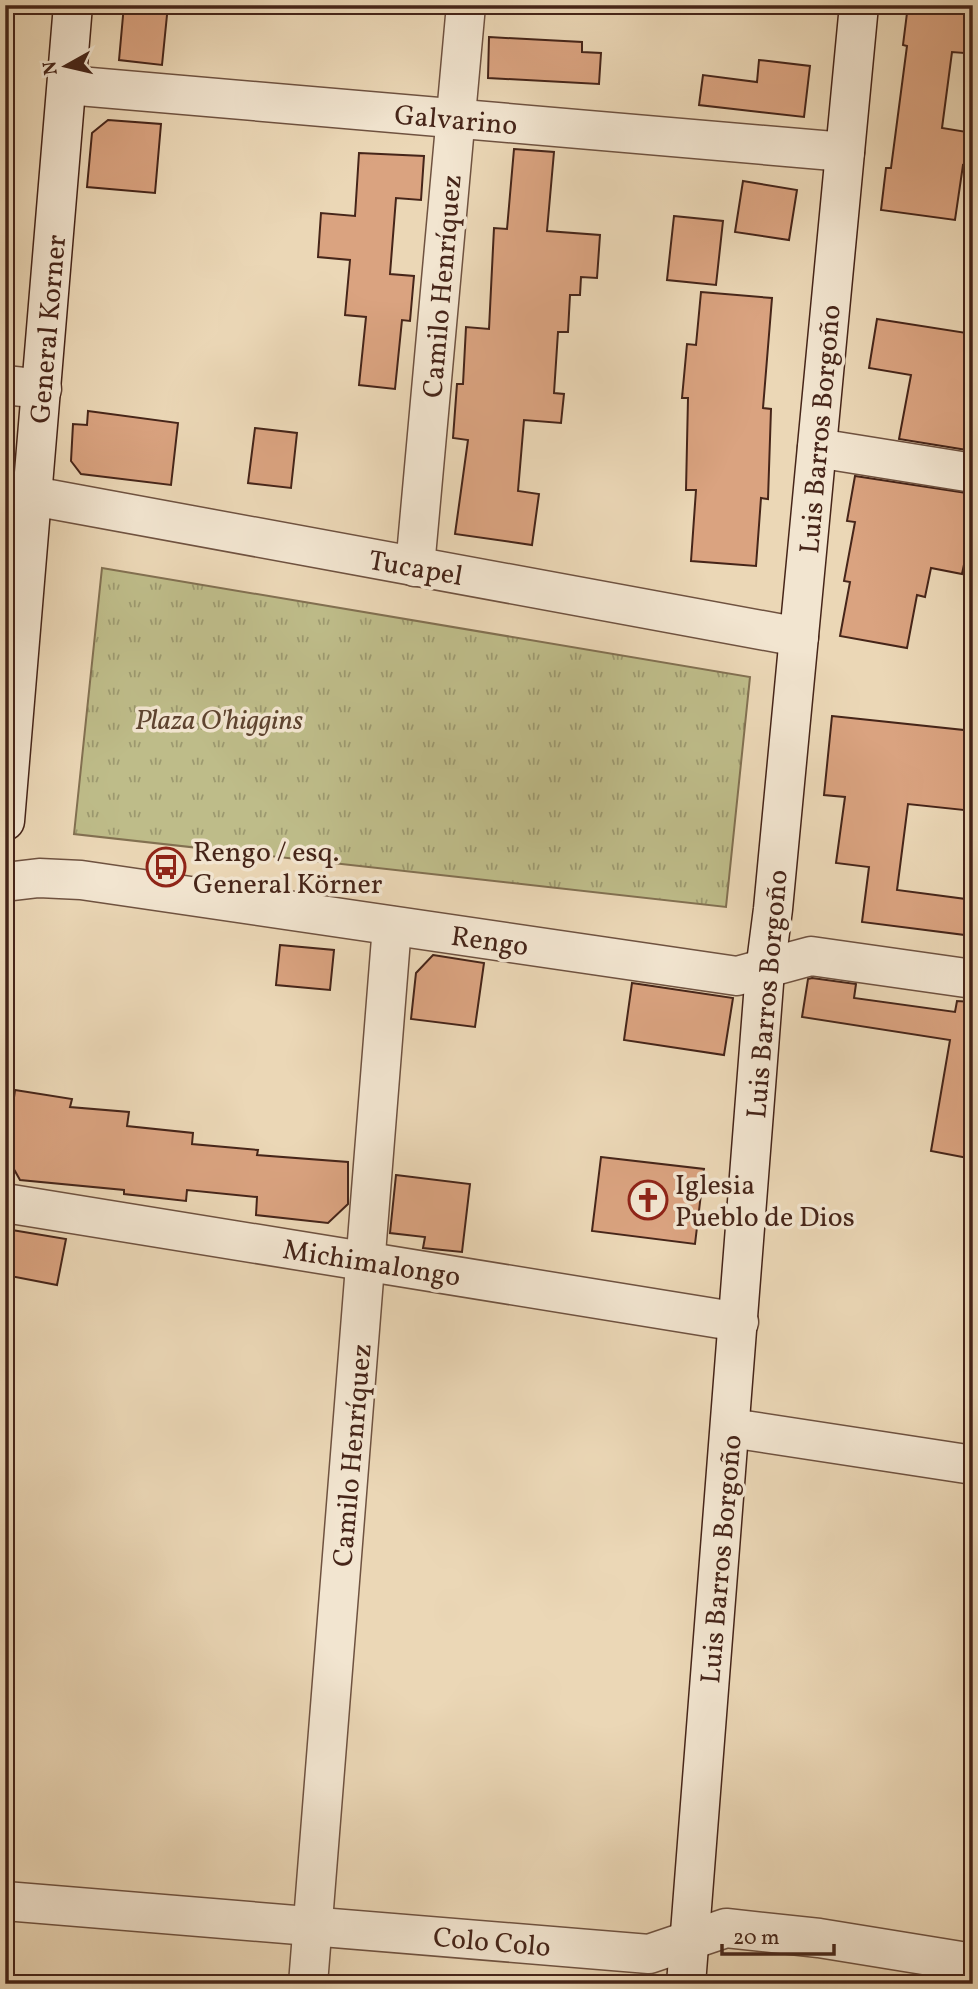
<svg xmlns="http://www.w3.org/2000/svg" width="978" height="1989" font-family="Vollkorn,serif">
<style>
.park{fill:url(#park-tufts);stroke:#827051;stroke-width:2}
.building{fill:#daa380;stroke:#462519;stroke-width:2}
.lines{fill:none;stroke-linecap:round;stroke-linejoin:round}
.street-casing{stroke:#6f5240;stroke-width:41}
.secondary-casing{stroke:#462519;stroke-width:41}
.street{stroke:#f2e5d0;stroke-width:38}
.secondary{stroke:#f2e5d0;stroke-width:38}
.labels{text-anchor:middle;stroke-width:7;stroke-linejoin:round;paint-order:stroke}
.street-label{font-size:28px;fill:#462519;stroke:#f2e5d0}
.park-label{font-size:28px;font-style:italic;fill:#5e432f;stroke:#f2e5d0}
.poi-label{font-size:28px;fill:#462519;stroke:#f2e5d0;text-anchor:start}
</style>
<defs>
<pattern id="park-tufts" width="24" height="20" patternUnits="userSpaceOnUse" patternTransform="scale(1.75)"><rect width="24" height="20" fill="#bebc89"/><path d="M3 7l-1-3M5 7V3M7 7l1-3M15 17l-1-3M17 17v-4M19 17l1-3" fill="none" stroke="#9c996f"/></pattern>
</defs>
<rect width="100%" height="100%" fill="#ebd7b6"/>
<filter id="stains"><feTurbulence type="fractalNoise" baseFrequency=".00286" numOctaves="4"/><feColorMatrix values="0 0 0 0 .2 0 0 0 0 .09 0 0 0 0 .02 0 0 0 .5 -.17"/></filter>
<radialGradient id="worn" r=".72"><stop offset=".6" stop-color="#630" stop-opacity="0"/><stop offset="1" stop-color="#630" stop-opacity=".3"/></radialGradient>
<path class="park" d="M102,568L750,677L726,907L74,834Z"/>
<g class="building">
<path d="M124,5H168L162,65L119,60Z"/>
<path d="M908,5H970L964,53L952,52L942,128L973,133V167L963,165L955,220L881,210L886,168H891L907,46L903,45Z"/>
<path d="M489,37L582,42V52L601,53L599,84L488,78Z"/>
<path d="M759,60L810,66L804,117L699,105L703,75L757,82Z"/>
<path d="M108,120L161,124L155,193L87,187L92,133Z"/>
<path d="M514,149L554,152L547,231L600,235L597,278L581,277L580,295H570L568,332H558L554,393L564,394L561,423L524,420L518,491L539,494L532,545L455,534L468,440L453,438L457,384H463L466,327L489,329L494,228L507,229Z"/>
<path d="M359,153L424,156L421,200L396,198L390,274L414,276L410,321L402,320L395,389L359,385L366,317L345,315L350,260L318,257L321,213L355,216Z"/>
<path d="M743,181L797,190L789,240L735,232Z"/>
<path d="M674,216L723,221L716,285L667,280Z"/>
<path d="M701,292L772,298L763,408L771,409L768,499L761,498L756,566L691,561L696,490H686L688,398H682L687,344L696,345Z"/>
<path d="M877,319L973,334V451L899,439L911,375L869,368Z"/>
<path d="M88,411L178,423L171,485L81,474L71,461L73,424L87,425Z"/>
<path d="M255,428L297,433L291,488L248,483Z"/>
<path d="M855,476L973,494V541H969L962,574L931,568L925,597L917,595L907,648L840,636L850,582L844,581L855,522L847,521Z"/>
<path d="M832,716L973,731V811L908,804L897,890L973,900V936L862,922L869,867L836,863L845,797L824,795Z"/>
<path d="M280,945L334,950L330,990L276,985Z"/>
<path d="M433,955L484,963L475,1027L411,1019L416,973Z"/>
<path d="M812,978L856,984L854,998L955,1012L957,1001L973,1002V1159L931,1151L950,1040L802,1017L808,979Z"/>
<path d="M632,983L733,998L724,1055L624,1040Z"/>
<path d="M15,1090L72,1099L70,1107L129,1112L127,1126L193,1133L192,1144L258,1150L257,1155L348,1162V1204L328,1223L256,1215L257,1197L187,1190L186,1201L124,1194V1190L20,1180L6,1155Z"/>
<path d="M601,1157L704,1169L695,1244L592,1231Z"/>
<path d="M396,1175L470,1184L462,1252L423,1248L425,1237L390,1233Z"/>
<path d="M12,1230L66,1239L57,1285L5,1275Z"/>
</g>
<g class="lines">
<defs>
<g id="street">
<path d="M67,85L845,152"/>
<path d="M5,385L42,389"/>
<path d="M817,448L973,473"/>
<path d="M33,496L799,637"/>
<path d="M415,567L466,5"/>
<path d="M5,882L39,878L81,880L737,976L811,956L973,979"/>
<path d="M5,1203L739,1322"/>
<path d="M731,1428L973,1465"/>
<path d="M5,1901L649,1954L726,1928L819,1938L973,1963"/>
<path d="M308,1984L392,926"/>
</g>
<g id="secondary">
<path d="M5,821L73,5"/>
<path d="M686,1984L765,971L773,909L859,5"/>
</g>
</defs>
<use href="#street" class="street-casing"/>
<use href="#secondary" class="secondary-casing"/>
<use href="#street" class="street"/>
<use href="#secondary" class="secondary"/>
</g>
<defs>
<symbol id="bus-ring" viewBox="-11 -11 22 22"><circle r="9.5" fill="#f2e5d0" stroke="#8f2418" stroke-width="1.5"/><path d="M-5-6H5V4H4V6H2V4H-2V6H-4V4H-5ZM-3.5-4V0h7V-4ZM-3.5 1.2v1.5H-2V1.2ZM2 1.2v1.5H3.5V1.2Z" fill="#8f2418"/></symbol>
<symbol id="church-ring" viewBox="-11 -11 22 22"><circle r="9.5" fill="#f2e5d0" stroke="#8f2418" stroke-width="1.5"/><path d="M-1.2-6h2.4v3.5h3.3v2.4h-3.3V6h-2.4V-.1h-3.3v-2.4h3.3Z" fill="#8f2418"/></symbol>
</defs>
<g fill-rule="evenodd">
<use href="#bus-ring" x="144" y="845" width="44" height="44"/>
<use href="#church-ring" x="626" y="1178" width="44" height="44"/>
</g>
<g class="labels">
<g class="street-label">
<text transform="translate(456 119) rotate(5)" y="10">Galvarino</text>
<text transform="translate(441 286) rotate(-85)" y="10">Camilo Henríquez</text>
<text transform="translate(47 329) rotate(-85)" y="10">General Korner</text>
<text transform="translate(819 429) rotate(-85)" y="10">Luis Barros Borgoño</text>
<text transform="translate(416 567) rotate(10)" y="10">Tucapel</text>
<text transform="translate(490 940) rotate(8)" y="10">Rengo</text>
<text transform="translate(766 994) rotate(-85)" y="10">Luis Barros Borgoño</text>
<text transform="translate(372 1262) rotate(9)" y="10">Michimalongo</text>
<text transform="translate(351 1455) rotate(-85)" y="10">Camilo Henríquez</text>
<text transform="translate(720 1559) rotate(-85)" y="10">Luis Barros Borgoño</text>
<text transform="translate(492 1941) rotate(5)" y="10">Colo Colo</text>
</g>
<g class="park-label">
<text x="219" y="729">Plaza O'higgins</text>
</g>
<g class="poi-label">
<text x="193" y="861">Rengo / esq.<tspan x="193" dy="32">General Körner</tspan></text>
<text x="675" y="1194">Iglesia<tspan x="675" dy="32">Pueblo de Dios</tspan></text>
</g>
</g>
<rect width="978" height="1989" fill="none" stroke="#ebd7b6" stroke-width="28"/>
<rect x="7" y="7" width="964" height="1975" fill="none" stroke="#462519" stroke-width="3.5"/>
<rect x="14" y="14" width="950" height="1961" fill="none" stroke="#462519" stroke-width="2"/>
<g transform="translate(66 66) rotate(262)" stroke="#f2e5d0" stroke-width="5" paint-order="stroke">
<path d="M0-5L12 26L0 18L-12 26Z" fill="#462519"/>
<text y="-10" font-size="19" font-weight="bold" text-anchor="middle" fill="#462519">N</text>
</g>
<path d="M722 1944v10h112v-10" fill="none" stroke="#462519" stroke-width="3.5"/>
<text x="733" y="1944" font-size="21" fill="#462519" stroke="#f2e5d0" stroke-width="5" paint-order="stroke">20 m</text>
<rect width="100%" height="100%" filter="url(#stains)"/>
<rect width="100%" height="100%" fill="url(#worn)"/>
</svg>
